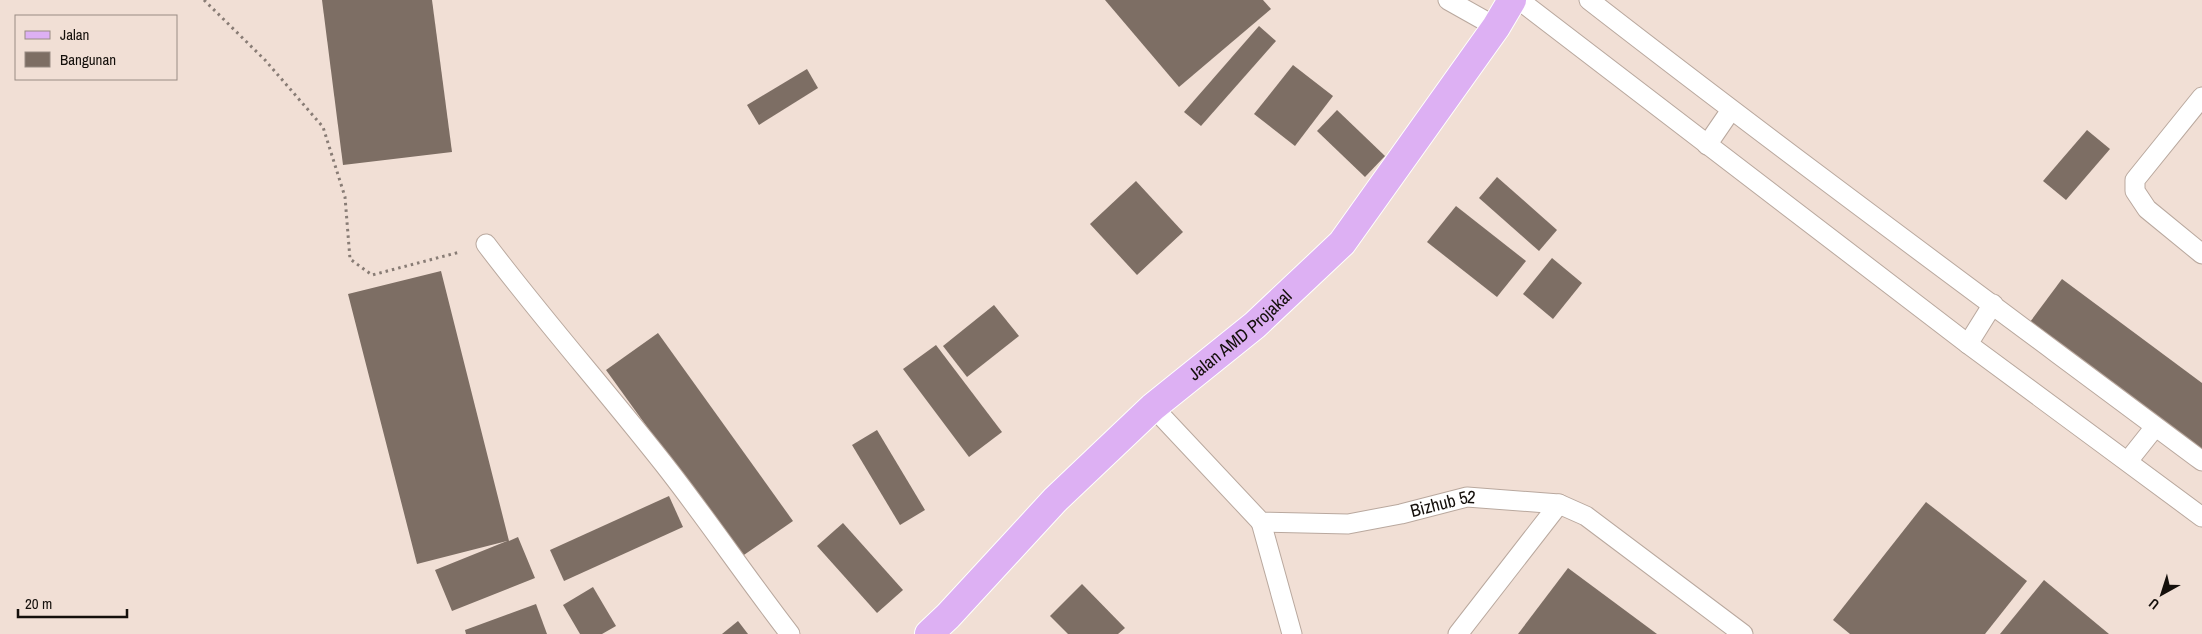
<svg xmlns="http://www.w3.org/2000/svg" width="2202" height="634" font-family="'Archivo Narrow',sans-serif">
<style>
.building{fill:#7d6e64}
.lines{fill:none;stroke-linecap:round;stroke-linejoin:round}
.service-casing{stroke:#b9a89e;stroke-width:21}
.primary-casing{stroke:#fff;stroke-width:30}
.path{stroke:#887c75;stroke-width:3;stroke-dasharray:2.5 4;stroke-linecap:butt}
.service{stroke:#fff;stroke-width:19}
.primary{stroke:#ddb0f3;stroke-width:28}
.labels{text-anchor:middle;stroke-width:4;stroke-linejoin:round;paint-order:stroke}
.street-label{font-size:18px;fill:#140f0b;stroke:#f1dfd5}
</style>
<rect width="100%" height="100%" fill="#f1dfd5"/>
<g class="building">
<path d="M322,0H432L452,152L343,165Z"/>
<path d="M1105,0H1263L1271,9L1179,87Z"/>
<path d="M1259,26L1276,41L1201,126L1184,112Z"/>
<path d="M1293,65L1333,96L1295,146L1254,114Z"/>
<path d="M807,69L818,88L759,125L747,105Z"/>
<path d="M1337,110L1385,156L1365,177L1317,131Z"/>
<path d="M2087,130L2110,149L2066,200L2043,181Z"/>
<path d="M1497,177L1557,230L1539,251L1479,198Z"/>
<path d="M1136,181L1183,232L1137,275L1090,224Z"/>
<path d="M1456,206L1526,261L1497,297L1427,242Z"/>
<path d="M1552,258L1582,283L1553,319L1523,294Z"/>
<path d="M441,271L509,541L518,537L535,578L452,611L435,570L507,541L417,564L348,294Z"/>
<path d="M2062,279L2202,383V450L2030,322Z"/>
<path d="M994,305L1019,336L967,377L943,346Z"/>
<path d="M658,333L793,521L741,557L606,370Z"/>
<path d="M936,345L1002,432L969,457L903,369Z"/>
<path d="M877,430L925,510L900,525L852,445Z"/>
<path d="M669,496L683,527L564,581L550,550Z"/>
<path d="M1926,502L2027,581L1985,634H1850L1833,620Z"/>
<path d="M843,523L903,590L877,613L817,546Z"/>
<path d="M1568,568L1657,634H1518Z"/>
<path d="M2044,580L2109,634H2000Z"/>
<path d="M1082,584L1125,628L1118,634H1068L1050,616Z"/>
<path d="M593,587L616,626L602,634H580L563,605Z"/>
<path d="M536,604L547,634H466L465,630Z"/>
<path d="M738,621L748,634H722Z"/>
</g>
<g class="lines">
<defs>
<g id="service">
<path d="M1448,0L1496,27"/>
<path d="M1519,0L1968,344L2202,517"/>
<path d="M1589,0C1791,157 1997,308 2202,461"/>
<path d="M2202,97L2135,180V191L2147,209L2202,254"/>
<path d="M1707,145L1731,110"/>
<path d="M486,244C545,322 610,395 670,472C711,525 749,581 790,634"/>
<path d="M1968,344L1993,304"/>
<path id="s1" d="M1153,407L1261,522L1348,524L1401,514L1467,497L1559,504L1586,516L1743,634"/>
<path d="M2128,461L2155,427"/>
<path d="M1261,522L1292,634"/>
<path d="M1458,634L1559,504"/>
</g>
<g id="primary">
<path id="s2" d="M929,634L948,616L1055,500L1153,407L1255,325L1342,243L1496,27L1512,0"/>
</g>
</defs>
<use href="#service" class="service-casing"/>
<use href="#primary" class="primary-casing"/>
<path class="path" d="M204,0L265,60L323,127L345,197L350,259L372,275L460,252"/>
<use href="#service" class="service"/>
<use href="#primary" class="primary"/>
</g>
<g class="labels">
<g class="street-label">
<text dy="6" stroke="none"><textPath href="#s2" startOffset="432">Jalan AMD Projakal</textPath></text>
<text dy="6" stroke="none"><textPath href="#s1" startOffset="342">Bizhub 52</textPath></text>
</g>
</g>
<rect x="15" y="15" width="162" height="65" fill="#f1dfd5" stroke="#998c84"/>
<rect x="25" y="31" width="25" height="8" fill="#ddb0f3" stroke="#998c84"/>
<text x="60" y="40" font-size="15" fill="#140f0b">Jalan</text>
<rect x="25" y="52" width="25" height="15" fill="#7d6e64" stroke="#998c84"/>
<text x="60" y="65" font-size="15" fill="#140f0b">Bangunan</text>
<g transform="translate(2162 594) rotate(219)" stroke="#f1dfd5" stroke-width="4" paint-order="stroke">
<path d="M0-4L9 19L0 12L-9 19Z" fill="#140f0b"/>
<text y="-8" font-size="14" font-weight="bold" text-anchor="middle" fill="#140f0b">U</text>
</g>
<path d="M18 609v8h109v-8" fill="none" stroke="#140f0b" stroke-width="2.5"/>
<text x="25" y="609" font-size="15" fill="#140f0b" stroke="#f1dfd5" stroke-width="4" paint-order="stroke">20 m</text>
</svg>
